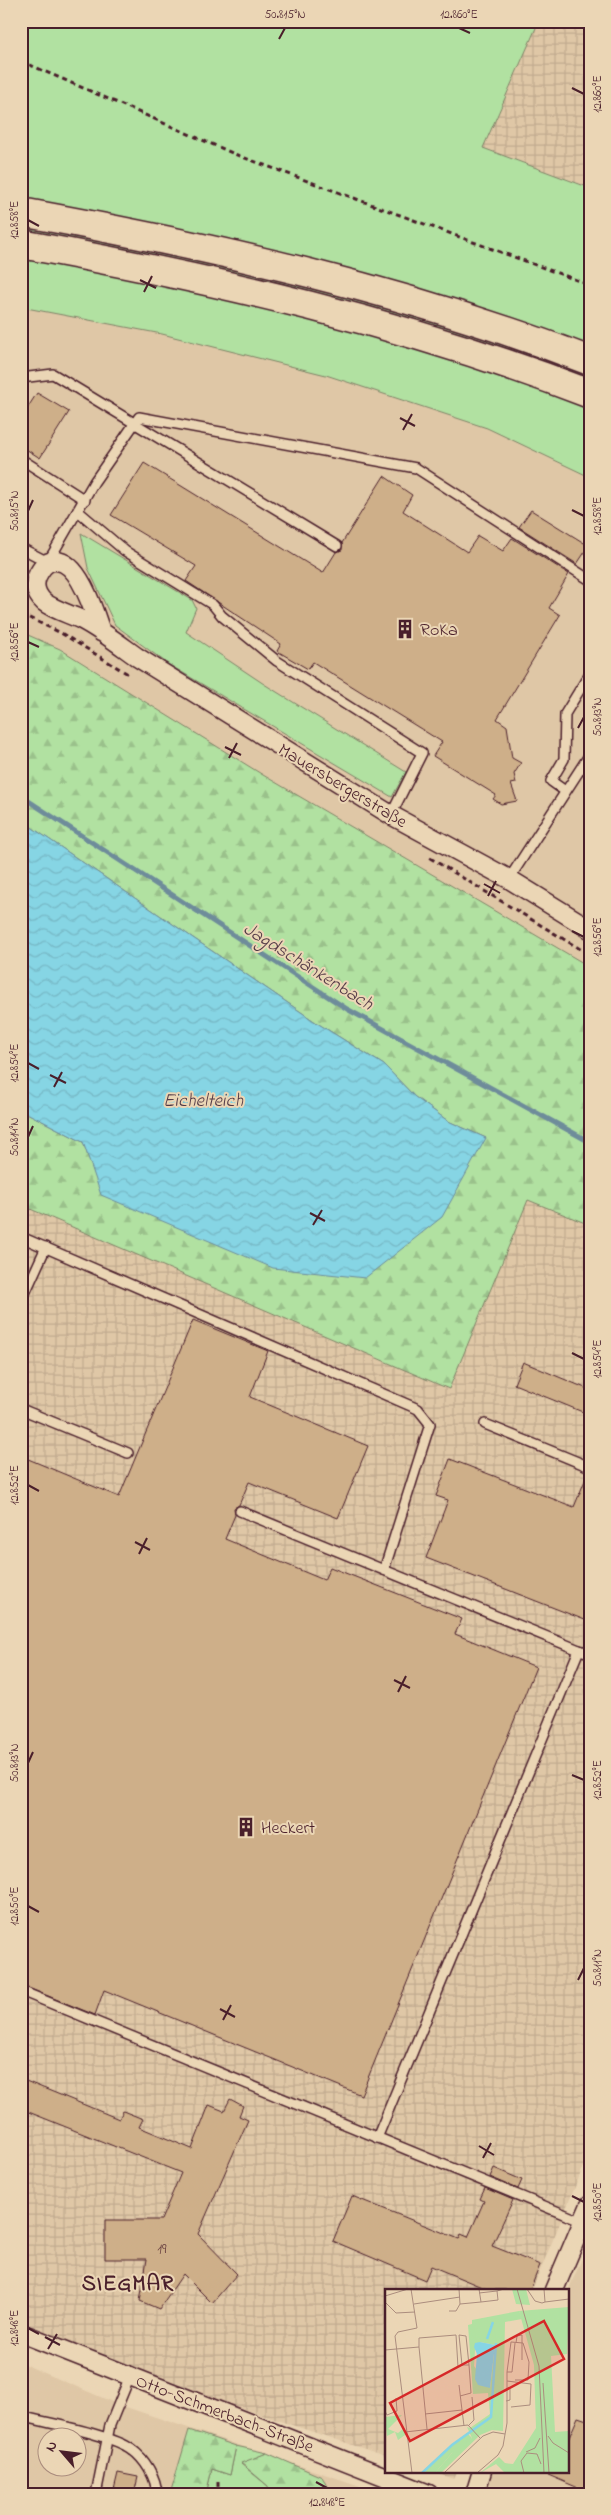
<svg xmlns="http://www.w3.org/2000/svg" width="611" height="2515" font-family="'Indie Flower',sans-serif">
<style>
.built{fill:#dfc7a6;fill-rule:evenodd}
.industrial{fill:url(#industrial-grid)}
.grass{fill:#b1e1a1;stroke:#7e8066}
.forest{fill:url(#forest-firs);stroke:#7e8066}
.water{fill:url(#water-waves);stroke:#6e8c9a}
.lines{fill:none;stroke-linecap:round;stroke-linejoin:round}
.stream{stroke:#6e8c9a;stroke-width:5}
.building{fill:#ceaf89;stroke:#4a1f2b}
.lane-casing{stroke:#4a1f2b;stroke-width:12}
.street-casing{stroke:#4a1f2b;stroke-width:21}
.highway-casing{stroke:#4a1f2b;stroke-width:31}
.path{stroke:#4a1f2b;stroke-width:3;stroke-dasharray:5 4;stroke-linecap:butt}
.lane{stroke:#ebd6b5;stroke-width:9}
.street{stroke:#ebd6b5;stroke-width:18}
.highway{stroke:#ebd6b5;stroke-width:28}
.ticks{fill:none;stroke:#4a1f2b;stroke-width:2}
.labels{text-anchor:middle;stroke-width:4;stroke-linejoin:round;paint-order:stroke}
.number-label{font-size:15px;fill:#6b4342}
.poi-label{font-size:18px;fill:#4a1f2b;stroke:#ebd6b5;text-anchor:start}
.street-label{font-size:18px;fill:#4a1f2b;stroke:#ebd6b5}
.water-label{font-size:19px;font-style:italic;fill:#533a47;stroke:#ebd6b5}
.district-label{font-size:22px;font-weight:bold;letter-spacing:1px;fill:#4a1f2b;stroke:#ebd6b5}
.inset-river{fill:none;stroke:#86d5e4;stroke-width:2.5}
.inset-road{fill:none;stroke:#ab8d7e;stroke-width:1}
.view{fill:#d62828;fill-opacity:0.15;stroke:#d62828;stroke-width:2.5}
.inset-edge{fill:none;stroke:#4a1f2b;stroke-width:2.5}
.neatline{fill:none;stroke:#4a1f2b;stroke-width:2}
.ticks-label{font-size:12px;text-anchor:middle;fill:#4a1f2b}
</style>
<defs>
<pattern id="industrial-grid" width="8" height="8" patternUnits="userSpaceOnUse" patternTransform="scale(1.25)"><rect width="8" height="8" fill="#dfc7a6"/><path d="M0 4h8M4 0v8" fill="none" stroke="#c1aa8f"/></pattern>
<pattern id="forest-firs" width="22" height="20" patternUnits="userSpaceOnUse" patternTransform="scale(1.25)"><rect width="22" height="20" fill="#b1e1a1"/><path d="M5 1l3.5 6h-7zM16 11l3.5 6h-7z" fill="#9ac18b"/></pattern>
<pattern id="water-waves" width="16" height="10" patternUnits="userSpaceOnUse" patternTransform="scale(1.25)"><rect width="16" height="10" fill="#86d5e4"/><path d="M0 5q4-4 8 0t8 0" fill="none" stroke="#75b6c4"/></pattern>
</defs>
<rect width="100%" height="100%" fill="#ebd6b5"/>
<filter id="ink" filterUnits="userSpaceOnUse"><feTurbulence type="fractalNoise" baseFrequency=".02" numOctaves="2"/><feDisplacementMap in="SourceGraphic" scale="10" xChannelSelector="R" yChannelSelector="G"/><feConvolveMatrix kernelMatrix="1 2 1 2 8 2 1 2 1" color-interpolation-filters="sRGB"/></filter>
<g filter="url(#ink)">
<g class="built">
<path d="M21,307L162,334L326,375L487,428L590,477V967L263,775L60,649L21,632Z"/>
<path d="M590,2240V2494H483L492,2471H567V2293Z"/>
<path d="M21,2363L117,2404L384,2494H21ZM48,2438H78V2468H48Z"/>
</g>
<g class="industrial">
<path d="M539,21H590V188L483,148Z"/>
<path d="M528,1200L590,1225V2151L532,2290H386V2456L180,2388L21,2321V1205L449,1389Z"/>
<path d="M431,2471H458L454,2479Z"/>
</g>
<g class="grass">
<path d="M21,21H539L483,148L590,188V477L487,428L326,375L162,334L21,307Z"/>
<path d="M81,533L192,600L196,608L186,632L264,684L406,772L392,797L168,664L115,625L88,568Z"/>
<path d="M236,2446L267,2453L241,2464L268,2486L269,2494H206L212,2469L230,2475Z"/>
</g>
<g class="forest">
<path d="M21,632L60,649L263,775L590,967V1225L528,1200L449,1389L21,1205V1110L83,1142L102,1195L486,1138L448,1121L415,1097L384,1065L317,1023L21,820Z"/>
<path d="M189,2430L236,2446L230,2475L212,2469L206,2494H170Z"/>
<path d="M267,2453L322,2477L333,2494H269L268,2486L241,2463Z"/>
</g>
<path class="water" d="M21,820L317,1023L384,1065L415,1097L448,1121L486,1138L442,1217L365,1278L273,1268L101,1195L83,1142L21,1110Z"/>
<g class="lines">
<path class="stream" d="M21,796L347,1009L590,1142"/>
</g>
<g class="building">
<path d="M37,393L69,412L40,458L21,446V418Z"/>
<path d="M144,463L323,573L336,552L342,550V543L384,476L412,495L403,511L467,552L478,536L503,551L512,538L569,574L549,608L560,615L497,719L507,726L512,758L521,763L514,774L516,783L511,784L517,801L501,804L493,799L496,795L433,756L442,742L313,662L308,669L277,651L281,644L186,581L196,566L111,515Z"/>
<path d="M531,510L589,546L577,564L519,527Z"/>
<path d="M193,1320L268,1351L250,1397L368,1446L338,1518L249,1482L239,1505L234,1508L235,1515L225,1539L324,1580L330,1567L462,1619L455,1634L536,1667L361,2095L104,1990L95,2015L21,1985V1456L119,1497Z"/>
<path d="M523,1362L590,1390V1415L514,1384Z"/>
<path d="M450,1459L574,1507L588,1473H590V1622L426,1558L448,1500L436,1496Z"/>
<path d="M21,2079L119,2119L123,2111L143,2119L139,2127L192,2149L209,2105L224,2111L230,2099L243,2106L239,2116L248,2120L198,2234L237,2274L212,2303L183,2274L159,2309L140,2301L147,2259H105V2220H161L181,2173L21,2109Z"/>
<path d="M494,2168L522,2180L518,2189L490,2177Z"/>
<path d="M485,2188L513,2200L492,2246L540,2265L530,2290H489L431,2266L425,2280L333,2241L352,2196L459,2239L461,2234L468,2237L484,2201L480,2199Z"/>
<path d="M578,2417L590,2421V2493L539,2471H567V2442Z"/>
<path d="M118,2473L138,2477L134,2494H113Z"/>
</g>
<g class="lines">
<defs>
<g id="lane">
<path d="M21,378L53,374L337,546"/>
<path d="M21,459L85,500"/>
<path d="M78,511L125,551L213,605L222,616L277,661L422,753L391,815"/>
<path d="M21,548L48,562L94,482L139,417L416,468L590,580"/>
<path d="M565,791L551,781L564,759L565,714L590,673"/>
<path d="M509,879L590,754"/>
<path d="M21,1237L418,1409L430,1424L384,1570"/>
<path d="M21,1302L46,1247"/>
<path d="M21,1352V1356"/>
<path d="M21,1409L128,1453"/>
<path d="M485,1424L590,1467"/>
<path d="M240,1511L579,1650L377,2138"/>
<path d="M579,1650L590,1653"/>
<path d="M21,1991L583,2222"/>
<path d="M21,2416C46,2423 113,2435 131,2449C145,2459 156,2477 157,2494"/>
<path d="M96,2494L110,2425L130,2376"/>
</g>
<g id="street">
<path d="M101,632C95,614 79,560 55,561C48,561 43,566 40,571C33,581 34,593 44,602C54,610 70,614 82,620C101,630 119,644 137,657L391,815L509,879L590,929"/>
<path d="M554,2290L590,2205"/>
<path d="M21,2333L429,2494"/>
<path d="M475,2494L482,2471"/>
</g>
<g id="highway">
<path d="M21,212C214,247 406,290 590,361"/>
<path d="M21,244C215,279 406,323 590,394"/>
</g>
</defs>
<use href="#lane" class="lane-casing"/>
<use href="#street" class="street-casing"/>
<use href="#highway" class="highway-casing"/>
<g class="path">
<path d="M21,61L237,155L590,285"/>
<path d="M21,614L61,633L128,674"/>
<path d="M21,690L24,688"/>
<path d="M430,858L590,955"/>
<path d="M218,2482V2494"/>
</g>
<use href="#lane" class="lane"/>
<use href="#street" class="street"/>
<use href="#highway" class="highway"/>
</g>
</g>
<path class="ticks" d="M459,28L470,33M279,39L285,28M572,88L584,94M28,220L39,226M140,280L156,288M144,292L152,276M400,418L415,426M403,430L412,414M572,510L584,516M28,511L33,500M28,642L39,647M578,728L584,717M225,747L241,755M229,758L237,743M484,884L500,893M488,896L496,881M572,931L584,937M28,1063L39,1069M50,1075L66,1083M54,1087L62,1072M28,1137L33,1126M310,1213L325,1221M313,1225L322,1210M572,1353L584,1359M28,1485L39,1491M135,1542L150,1550M139,1554L147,1538M394,1680L410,1688M398,1692L406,1676M28,1763L33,1752M572,1775L584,1780M28,1906L39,1912M578,1980L584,1968M220,2009L235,2017M223,2020L231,2005M479,2146L494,2155M483,2158L491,2143M572,2196L584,2202M28,2328L39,2334M45,2337L60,2345M48,2349L57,2334M316,2482L327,2488"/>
<defs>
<symbol id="building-bare" viewBox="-9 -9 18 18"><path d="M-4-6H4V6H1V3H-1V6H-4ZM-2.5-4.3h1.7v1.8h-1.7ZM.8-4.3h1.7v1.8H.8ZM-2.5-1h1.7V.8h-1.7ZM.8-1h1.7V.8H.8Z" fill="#4a1f2b" stroke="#ebd6b5" stroke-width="2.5" paint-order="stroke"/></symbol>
</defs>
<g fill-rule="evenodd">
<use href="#building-bare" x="391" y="615" width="28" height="28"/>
<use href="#building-bare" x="232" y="1813" width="28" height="28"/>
</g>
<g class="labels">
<g class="number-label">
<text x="162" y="2253">19</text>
</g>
<g class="poi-label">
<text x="420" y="635">RoKa</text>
<text x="261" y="1833">Heckert</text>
</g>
<g class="street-label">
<text transform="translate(343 785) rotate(31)" y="6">Mauersbergerstraße</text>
<text transform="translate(225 2413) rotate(21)" y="6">Otto-Schmerbach-Straße</text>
</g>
<g class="water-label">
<text transform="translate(309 965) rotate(32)" y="7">Jagdschänkenbach</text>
<text x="203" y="1106">Eichelteich</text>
</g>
<g class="district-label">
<text x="128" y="2290">SIEGMAR</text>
</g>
</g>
<g transform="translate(385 2289)">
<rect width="184" height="184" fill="#ebd6b5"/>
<path d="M127,0H141L145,16L131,15ZM184,18L182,65L166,67L170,143L184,142V184H120L111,175L95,184L114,168L120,174L128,175L151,139L149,76L134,22ZM17,126L3,140L13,144L19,139L20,146L13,151L10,143L2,147L0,128Z" fill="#b1e1a1"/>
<path d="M134,22L137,30L120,33L118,142L107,141L95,146L56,184H50L67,164L87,149L82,138L85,139L105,125L103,104L88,105L83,36L87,35V31ZM95,53L110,56L105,99L89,77L90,61Z" fill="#b1e1a1" fill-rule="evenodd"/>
<path d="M82,144L87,149L72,163L67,164L50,184H39L58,163Z" fill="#b1e1a1"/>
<path d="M95,53L110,56L105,99L93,96L90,90L92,65L89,58L90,54Z" fill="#86d5e4"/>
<path class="inset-river" d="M102,50L108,33M37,184L67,156L106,128L111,54"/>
<path class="inset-road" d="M26,0L32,39L13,43L10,47L27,184M94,0L96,13L113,11L112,2L119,0M132,0L154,77L159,184M142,0L150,12L157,14L160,13L159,0M94,4L112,2M0,7L23,0M160,13L184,10M1,14L11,24L30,23M29,15L75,8M75,15L96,13M64,22H71L75,15L74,0M126,53L138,54L144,73L143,91H130M131,54L132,47L137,46V71M34,58L42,140M0,61L34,58V49L71,46L73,78M122,83H127L130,54M122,92L146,95L145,116L126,118M158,94L164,184M75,107L86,104L84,76L81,47L74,46L77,76H84M121,112L125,111V100M77,121L79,137M0,122L2,126L12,122L11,109M40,125L77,121L74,96M83,137L89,131L87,108M20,143L83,136L95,149M163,147L168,154L184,164M141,163L150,159L155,149M59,184L98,147L108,143L120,145M92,184L113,166L118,157L122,134V83L126,53M139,184L136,172L142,164L152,165L156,175"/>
<path class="view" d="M159,32L179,70L25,152L5,114Z"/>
<rect width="184" height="184" class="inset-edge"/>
</g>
<rect width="611" height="2515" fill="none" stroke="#ebd6b5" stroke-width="55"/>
<g transform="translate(62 2452) rotate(298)"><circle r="24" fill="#ebd6b5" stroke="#ab8d7e"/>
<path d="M0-4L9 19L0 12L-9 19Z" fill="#4a1f2b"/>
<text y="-8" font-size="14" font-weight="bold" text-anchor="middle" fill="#4a1f2b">N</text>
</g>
<rect x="28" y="28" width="556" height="2460" class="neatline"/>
<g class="ticks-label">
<text x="285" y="18">50.815°N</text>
<text x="459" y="18">12.860°E</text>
<text transform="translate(597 94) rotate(-90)" y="4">12.860°E</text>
<text transform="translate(14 220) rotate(-90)" y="4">12.858°E</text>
<text transform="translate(14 511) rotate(-90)" y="4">50.815°N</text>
<text transform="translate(597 516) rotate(-90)" y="4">12.858°E</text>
<text transform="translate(14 642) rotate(-90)" y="4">12.856°E</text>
<text transform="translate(597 717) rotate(-90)" y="4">50.813°N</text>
<text transform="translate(597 937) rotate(-90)" y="4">12.856°E</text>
<text transform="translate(14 1063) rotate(-90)" y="4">12.854°E</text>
<text transform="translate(14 1137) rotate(-90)" y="4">50.814°N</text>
<text transform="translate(597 1359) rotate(-90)" y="4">12.854°E</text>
<text transform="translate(14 1485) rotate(-90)" y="4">12.852°E</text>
<text transform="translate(14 1763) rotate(-90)" y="4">50.813°N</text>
<text transform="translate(597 1780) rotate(-90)" y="4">12.852°E</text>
<text transform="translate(14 1906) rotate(-90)" y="4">12.850°E</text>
<text transform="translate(597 1968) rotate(-90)" y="4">50.811°N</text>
<text transform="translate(597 2202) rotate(-90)" y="4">12.850°E</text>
<text transform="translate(14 2328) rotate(-90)" y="4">12.848°E</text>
<text x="327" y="2506">12.848°E</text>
</g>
</svg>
